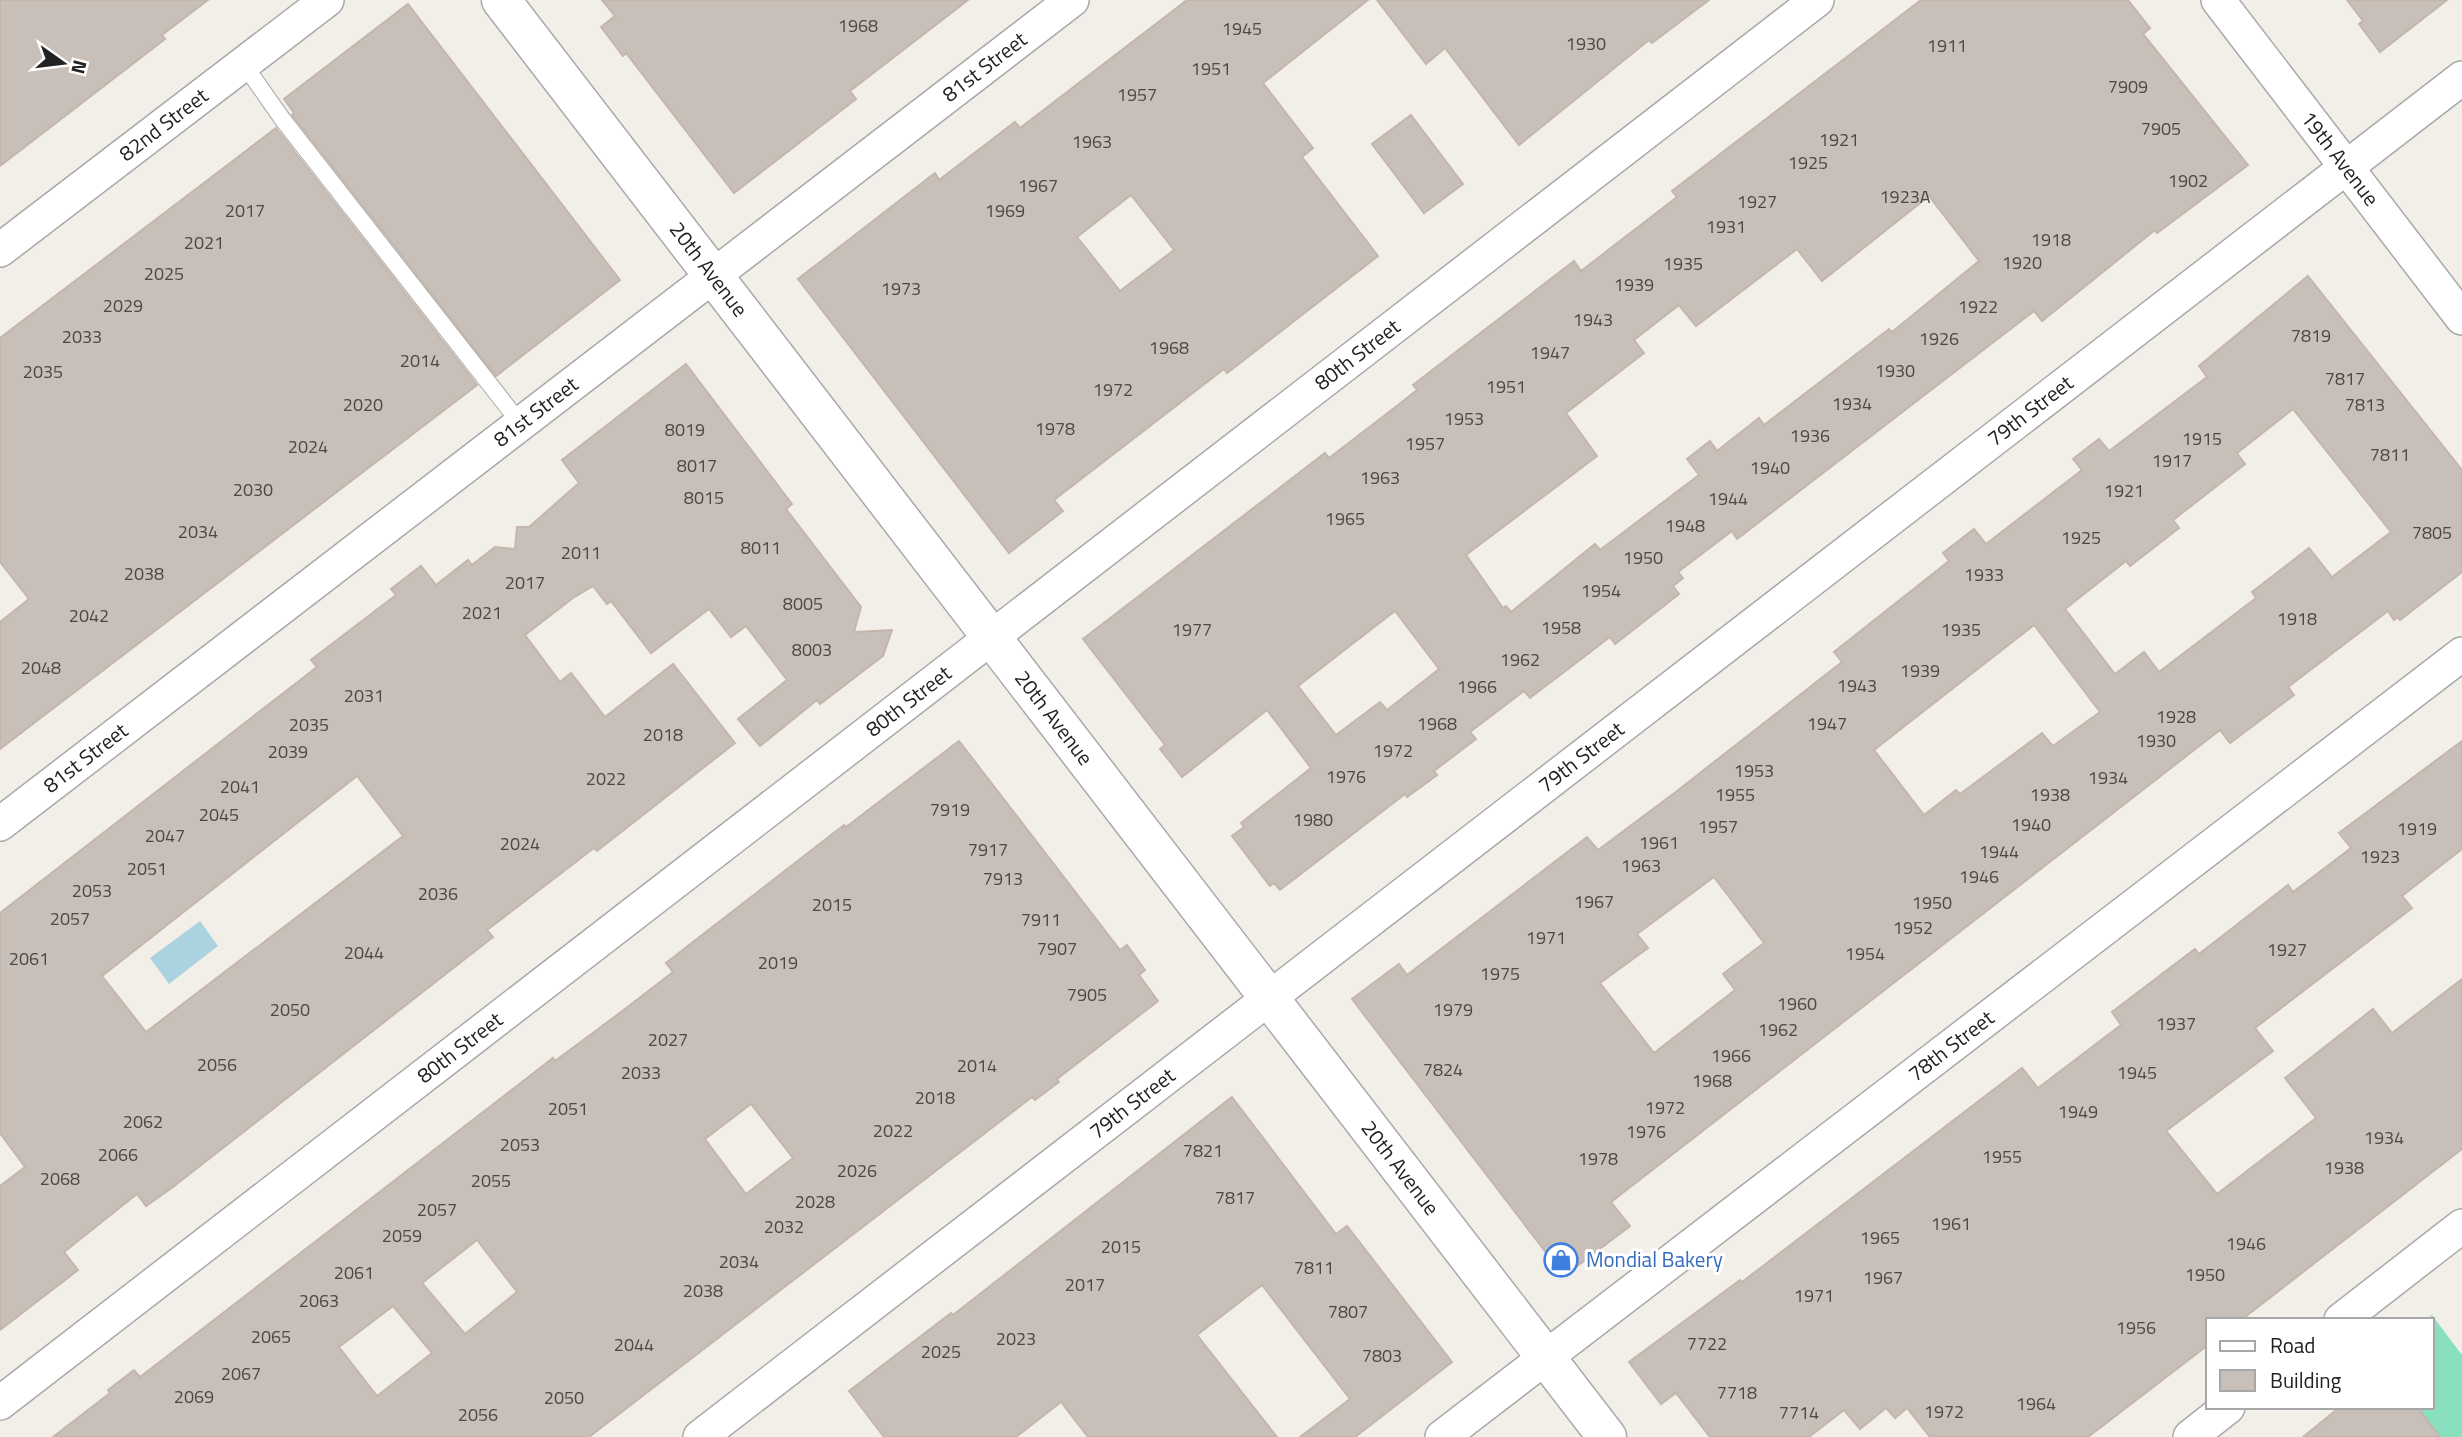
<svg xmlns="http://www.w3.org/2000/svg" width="2462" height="1437" font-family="'Titillium Web',sans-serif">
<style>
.pitch{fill:#88e0be}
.water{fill:#aad3df}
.building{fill:#c7bfb8;stroke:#c4b6ab;stroke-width:2;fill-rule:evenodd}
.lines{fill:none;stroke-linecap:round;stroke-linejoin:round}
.service-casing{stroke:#a9a9a9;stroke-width:18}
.minor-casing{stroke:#a9a9a9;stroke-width:36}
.tertiary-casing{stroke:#a9a9a9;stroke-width:41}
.service{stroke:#fff;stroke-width:16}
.minor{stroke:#fff;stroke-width:33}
.tertiary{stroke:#fff;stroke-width:38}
.labels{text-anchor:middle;stroke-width:6;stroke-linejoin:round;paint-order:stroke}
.number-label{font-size:18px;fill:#4b4948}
.street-label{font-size:21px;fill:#222;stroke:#fff}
.shop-label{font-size:21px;fill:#366cbe;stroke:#fff;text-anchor:start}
</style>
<rect width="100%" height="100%" fill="#f2efe9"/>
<path class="pitch" d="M2432,1315L2462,1355V1437H2440L2417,1407H2432V1320H2426Z"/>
<path class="water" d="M200,921L218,946L169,984L150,958Z"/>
<g class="building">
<path d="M0,0H208L162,35L165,39L0,166Z"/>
<path d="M602,0H968L850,91L856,99L734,193L626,53L623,56L601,27L615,16Z"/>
<path d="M1187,0H1368L1263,83L1313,148L1302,157L1378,256L1227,373L1224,369L1054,500L1063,511L1009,553L798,279L935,173L939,180L1015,122L1020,128ZM1131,195L1174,250L1120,291L1077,237Z"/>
<path d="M1377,0H1709L1652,43L1649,40L1519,145L1445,48L1426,64Z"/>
<path d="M1921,0H2128L2150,28L2143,34L2248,165L2157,233L2155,230L2042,321L2034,311L1737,539L1732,531L1678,572L1683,578L1673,586L1679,594L1615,644L1610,637L1530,698L1524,691L1470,732L1476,739L1434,771L1437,775L1407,797L1405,794L1280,890L1274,883L1270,886L1232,836L1244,827L1241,823L1311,768L1267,710L1182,777L1160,749L1165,745L1083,639L1325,453L1329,458L1389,412L1417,390L1413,385L1574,261L1581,271L1677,197L1672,191ZM1929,196L1979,261L1892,332L1889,329L1764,425L1759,418L1717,451L1710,441L1687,459L1699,475L1600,550L1595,544L1511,612L1506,606L1503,608L1466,555L1597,456L1566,413L1644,353L1634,340L1679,305L1696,326L1797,249L1822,281ZM1395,611L1439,669L1387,710L1380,702L1336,735L1298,686Z"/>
<path d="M2347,0H2447L2380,52L2359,24L2363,21Z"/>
<path d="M408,4L620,280L496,376L292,115L294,113L284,99Z"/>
<path d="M1411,115L1463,184L1424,213L1372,144Z"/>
<path d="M276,128L477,385L0,749V622L29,599L0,562V338Z"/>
<path d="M2308,276L2462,470V572L2400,620L2398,617L2394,620L2388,611L2288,687L2294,695L2230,743L2220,730L1611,1202L1630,1226L1564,1276L1352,999L1399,964L1407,975L1587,837L1598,850L1677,791L1842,662L1834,652L1949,561L1943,553L1974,529L1986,544L2082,470L2073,459L2099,439L2109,451L2207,377L2199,366ZM2293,409L2391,532L2332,577L2309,548L2252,592L2256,598L2159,672L2144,652L2115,674L2065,609L2126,561L2130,566L2179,528L2173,520L2245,464L2237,453ZM2034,625L2100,712L2053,746L2042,733L1960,794L1956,790L1924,815L1874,750ZM1714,877L1764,943L1723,974L1735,990L1654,1053L1600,983L1648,948L1637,934Z"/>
<path d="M686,364L792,504L786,509L861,607L854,632L892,630L883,656L820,704L817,700L760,746L738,719L787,680L746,626L731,637L709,609L651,653L611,601L607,604L593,586L573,598L525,635L560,682L571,673L605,717L673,664L735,743L597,851L594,848L487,930L493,937L173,1187L146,1206L137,1194L64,1252L78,1270L0,1330V1186L25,1167L0,1133V913L317,667L311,660L396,595L391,589L421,566L436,585L468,560L472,565L495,547L515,549L517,527H529L579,483L562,460ZM357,776L403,836L146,1032L102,976Z"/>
<path d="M959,741L1120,950L1127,945L1145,970L1139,975L1158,1001L1057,1079L1059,1082L1035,1100L1032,1097L589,1437H53L110,1393L108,1390L134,1370L140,1377L553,1058L555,1061L621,1012L673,972L666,963L844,825L846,827ZM751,1104L793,1158L746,1194L705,1139ZM477,1240L517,1292L465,1334L422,1283ZM393,1306L432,1353L377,1396L339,1347Z"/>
<path d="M2462,741V849L2402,896L2412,908L2255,1028L2273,1051L2166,1131L2217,1194L2316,1118L2285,1078L2373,1009L2392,1033L2462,979V1149L2241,1320H2208V1345L2088,1437H1930L1907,1408L1895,1418L1886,1408L1860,1429L1844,1410L1809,1437H1710L1676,1393L1661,1404L1629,1362L1740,1280L1742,1282L2022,1068L2038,1088L2121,1025L2112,1012L2195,949L2199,954L2288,885L2293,892L2351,848L2339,833Z"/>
<path d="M1232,1097L1336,1234L1347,1226L1452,1362L1355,1437H1300L1350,1399L1262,1285L1197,1335L1277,1437H1088L1061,1402L1016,1437H884L849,1391L951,1313L953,1315Z"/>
<path d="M2340,1407H2417L2440,1437H2303Z"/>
</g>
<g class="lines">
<defs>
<path id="service" d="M243,63L283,120L520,423"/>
<g id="minor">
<path id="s1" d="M2218,0L2462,318"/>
<path id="s2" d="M0,250L327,0"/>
<path id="s3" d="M0,824L1072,0"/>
<path d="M2341,1320L2462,1226"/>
<path id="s4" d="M0,1403L1817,0"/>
<path id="s5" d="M700,1437L2462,78"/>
<path id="s6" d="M1442,1437L2462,654"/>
<path d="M2190,1437L2228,1407"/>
</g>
<g id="tertiary">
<path id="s7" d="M501,0L1607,1437"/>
</g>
</defs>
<use href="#service" class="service-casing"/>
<use href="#minor" class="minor-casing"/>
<use href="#tertiary" class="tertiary-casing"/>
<use href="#service" class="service"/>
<use href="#minor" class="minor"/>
<use href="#tertiary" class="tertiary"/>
</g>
<defs>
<symbol id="shop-ring" viewBox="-11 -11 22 22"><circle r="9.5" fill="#fff" stroke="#3f7fe0" stroke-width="1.5"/><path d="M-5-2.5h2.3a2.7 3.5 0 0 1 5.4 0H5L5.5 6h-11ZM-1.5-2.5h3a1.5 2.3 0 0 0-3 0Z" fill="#3f7fe0"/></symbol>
</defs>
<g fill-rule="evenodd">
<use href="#shop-ring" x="1542" y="1241" width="38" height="38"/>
</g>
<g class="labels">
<g class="number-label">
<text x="858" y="32">1968</text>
<text x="1242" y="35">1945</text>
<text x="1586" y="50">1930</text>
<text x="1947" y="52">1911</text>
<text x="1211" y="75">1951</text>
<text x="2128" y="93">7909</text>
<text x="1137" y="101">1957</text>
<text x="2161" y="135">7905</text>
<text x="1839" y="146">1921</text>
<text x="1092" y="148">1963</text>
<text x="1808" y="169">1925</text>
<text x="2188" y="187">1902</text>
<text x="1038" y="192">1967</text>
<text x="1905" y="203">1923A</text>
<text x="1757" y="208">1927</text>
<text x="245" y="217">2017</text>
<text x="1005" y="217">1969</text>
<text x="1726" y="233">1931</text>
<text x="2051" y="246">1918</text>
<text x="204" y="249">2021</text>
<text x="2022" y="269">1920</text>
<text x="1683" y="270">1935</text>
<text x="164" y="280">2025</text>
<text x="1634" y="291">1939</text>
<text x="901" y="295">1973</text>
<text x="123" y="312">2029</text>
<text x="1978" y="313">1922</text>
<text x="1593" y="326">1943</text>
<text x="2311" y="342">7819</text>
<text x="82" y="343">2033</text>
<text x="1939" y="345">1926</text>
<text x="1169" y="354">1968</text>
<text x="1550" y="359">1947</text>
<text x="420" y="367">2014</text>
<text x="1895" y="377">1930</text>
<text x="43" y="378">2035</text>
<text x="2345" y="385">7817</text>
<text x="1506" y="393">1951</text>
<text x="1113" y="396">1972</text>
<text x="1852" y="410">1934</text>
<text x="363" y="411">2020</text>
<text x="2365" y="411">7813</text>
<text x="1464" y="425">1953</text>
<text x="1055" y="435">1978</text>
<text x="685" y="436">8019</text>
<text x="1810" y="442">1936</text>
<text x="2202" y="445">1915</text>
<text x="1425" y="450">1957</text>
<text x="308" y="453">2024</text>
<text x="2390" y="461">7811</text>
<text x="2172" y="467">1917</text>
<text x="697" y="472">8017</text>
<text x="1770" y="474">1940</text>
<text x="1380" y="484">1963</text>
<text x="253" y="496">2030</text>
<text x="2124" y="497">1921</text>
<text x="704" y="504">8015</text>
<text x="1728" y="505">1944</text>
<text x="1345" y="525">1965</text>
<text x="1685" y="532">1948</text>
<text x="198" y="538">2034</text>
<text x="2432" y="539">7805</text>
<text x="2081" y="544">1925</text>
<text x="761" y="554">8011</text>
<text x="581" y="559">2011</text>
<text x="1643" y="564">1950</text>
<text x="144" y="580">2038</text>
<text x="1984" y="581">1933</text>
<text x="525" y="589">2017</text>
<text x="1601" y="597">1954</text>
<text x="803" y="610">8005</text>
<text x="482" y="619">2021</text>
<text x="89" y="622">2042</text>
<text x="2297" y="625">1918</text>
<text x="1561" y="634">1958</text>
<text x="1192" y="636">1977</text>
<text x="1961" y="636">1935</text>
<text x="812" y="656">8003</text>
<text x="1520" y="666">1962</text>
<text x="41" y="674">2048</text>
<text x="1920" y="677">1939</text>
<text x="1857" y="692">1943</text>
<text x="1477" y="693">1966</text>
<text x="364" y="702">2031</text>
<text x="2176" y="723">1928</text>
<text x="1437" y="730">1968</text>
<text x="1827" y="730">1947</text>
<text x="309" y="731">2035</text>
<text x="663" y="741">2018</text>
<text x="2156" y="747">1930</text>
<text x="1393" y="757">1972</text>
<text x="288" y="758">2039</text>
<text x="1754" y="777">1953</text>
<text x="1346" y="783">1976</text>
<text x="2108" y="784">1934</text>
<text x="606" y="785">2022</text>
<text x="240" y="793">2041</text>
<text x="1735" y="801">1955</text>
<text x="2050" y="801">1938</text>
<text x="950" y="816">7919</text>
<text x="219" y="821">2045</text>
<text x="1313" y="826">1980</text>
<text x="2031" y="831">1940</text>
<text x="1718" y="833">1957</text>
<text x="2417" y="835">1919</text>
<text x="165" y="842">2047</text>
<text x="1659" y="849">1961</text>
<text x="520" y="850">2024</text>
<text x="988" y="856">7917</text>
<text x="1999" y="858">1944</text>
<text x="2380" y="863">1923</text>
<text x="1641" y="872">1963</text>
<text x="147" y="875">2051</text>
<text x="1979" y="883">1946</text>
<text x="1003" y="885">7913</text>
<text x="92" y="897">2053</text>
<text x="438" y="900">2036</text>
<text x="1594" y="908">1967</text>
<text x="1932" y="909">1950</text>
<text x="832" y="911">2015</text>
<text x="70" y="925">2057</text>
<text x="1041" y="926">7911</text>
<text x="1913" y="934">1952</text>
<text x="1546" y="944">1971</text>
<text x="1057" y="955">7907</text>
<text x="2287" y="956">1927</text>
<text x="364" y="959">2044</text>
<text x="1865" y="960">1954</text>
<text x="29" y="965">2061</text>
<text x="778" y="969">2019</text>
<text x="1500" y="980">1975</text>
<text x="1087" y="1001">7905</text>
<text x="1797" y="1010">1960</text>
<text x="290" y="1016">2050</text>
<text x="1453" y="1016">1979</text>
<text x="2176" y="1030">1937</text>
<text x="1778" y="1036">1962</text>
<text x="668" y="1046">2027</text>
<text x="1731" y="1062">1966</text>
<text x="217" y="1071">2056</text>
<text x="977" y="1072">2014</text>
<text x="1443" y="1076">7824</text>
<text x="641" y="1079">2033</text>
<text x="2137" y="1079">1945</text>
<text x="1712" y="1087">1968</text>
<text x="935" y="1104">2018</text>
<text x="1665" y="1114">1972</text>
<text x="568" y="1115">2051</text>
<text x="2078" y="1118">1949</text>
<text x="143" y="1128">2062</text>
<text x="893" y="1137">2022</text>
<text x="1646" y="1138">1976</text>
<text x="2384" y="1144">1934</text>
<text x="520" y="1151">2053</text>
<text x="1203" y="1157">7821</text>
<text x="118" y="1161">2066</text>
<text x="2002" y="1163">1955</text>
<text x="1598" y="1165">1978</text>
<text x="2344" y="1174">1938</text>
<text x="857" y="1177">2026</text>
<text x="60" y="1185">2068</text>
<text x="491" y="1187">2055</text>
<text x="1235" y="1204">7817</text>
<text x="815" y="1208">2028</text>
<text x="437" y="1216">2057</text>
<text x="1951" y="1230">1961</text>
<text x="784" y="1233">2032</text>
<text x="402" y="1242">2059</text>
<text x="1880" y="1244">1965</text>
<text x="2246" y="1250">1946</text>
<text x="1121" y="1253">2015</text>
<text x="739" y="1268">2034</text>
<text x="1314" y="1274">7811</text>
<text x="354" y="1279">2061</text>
<text x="2205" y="1281">1950</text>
<text x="1883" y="1284">1967</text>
<text x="1085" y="1291">2017</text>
<text x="703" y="1297">2038</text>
<text x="1814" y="1302">1971</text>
<text x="319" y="1307">2063</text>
<text x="1348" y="1318">7807</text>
<text x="2136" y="1334">1956</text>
<text x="271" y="1343">2065</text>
<text x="1016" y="1345">2023</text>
<text x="1707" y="1350">7722</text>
<text x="634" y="1351">2044</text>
<text x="941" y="1358">2025</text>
<text x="1382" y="1362">7803</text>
<text x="241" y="1380">2067</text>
<text x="1737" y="1399">7718</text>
<text x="194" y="1403">2069</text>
<text x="564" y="1404">2050</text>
<text x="2036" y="1410">1964</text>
<text x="1944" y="1418">1972</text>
<text x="1799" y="1419">7714</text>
<text x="478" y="1421">2056</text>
</g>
<g class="street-label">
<text dy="7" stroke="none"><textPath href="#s3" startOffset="1242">81st Street</textPath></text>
<text dy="7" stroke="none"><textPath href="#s2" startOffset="206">82nd Street</textPath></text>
<text dy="7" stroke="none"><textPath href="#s1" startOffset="200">19th Avenue</textPath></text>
<text dy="7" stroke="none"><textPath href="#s7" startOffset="340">20th Avenue</textPath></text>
<text dy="7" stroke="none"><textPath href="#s4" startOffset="1715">80th Street</textPath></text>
<text dy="7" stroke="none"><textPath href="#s3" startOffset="676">81st Street</textPath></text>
<text dy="7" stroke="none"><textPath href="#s5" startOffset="1680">79th Street</textPath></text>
<text dy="7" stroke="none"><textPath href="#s4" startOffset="1148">80th Street</textPath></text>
<text dy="7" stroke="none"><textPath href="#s7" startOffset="906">20th Avenue</textPath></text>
<text dy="7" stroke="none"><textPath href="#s3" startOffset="108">81st Street</textPath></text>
<text dy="7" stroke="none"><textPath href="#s5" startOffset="1113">79th Street</textPath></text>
<text dy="7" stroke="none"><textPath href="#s6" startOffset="642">78th Street</textPath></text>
<text dy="7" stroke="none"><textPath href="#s4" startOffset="581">80th Street</textPath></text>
<text dy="7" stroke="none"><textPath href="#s5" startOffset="546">79th Street</textPath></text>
<text dy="7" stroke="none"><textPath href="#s7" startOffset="1474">20th Avenue</textPath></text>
</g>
<g class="shop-label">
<text x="1586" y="1267">Mondial Bakery</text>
</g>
</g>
<rect x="2206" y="1318" width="228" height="91" fill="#ffffff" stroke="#a7a7a7" stroke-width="2"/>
<rect x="2220" y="1341" width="35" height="10" fill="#ffffff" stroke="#a7a7a7" stroke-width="2"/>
<text x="2270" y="1353" font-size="21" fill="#222222">Road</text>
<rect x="2220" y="1370" width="35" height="21" fill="#c7bfb8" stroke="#a7a7a7" stroke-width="2"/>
<text x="2270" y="1388" font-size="21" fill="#222222">Building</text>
<g transform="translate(63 63) rotate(104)" stroke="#ffffff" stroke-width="5" paint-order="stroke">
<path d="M0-5L12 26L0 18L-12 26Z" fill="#222222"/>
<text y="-10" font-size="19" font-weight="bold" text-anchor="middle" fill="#222222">N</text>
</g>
</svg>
